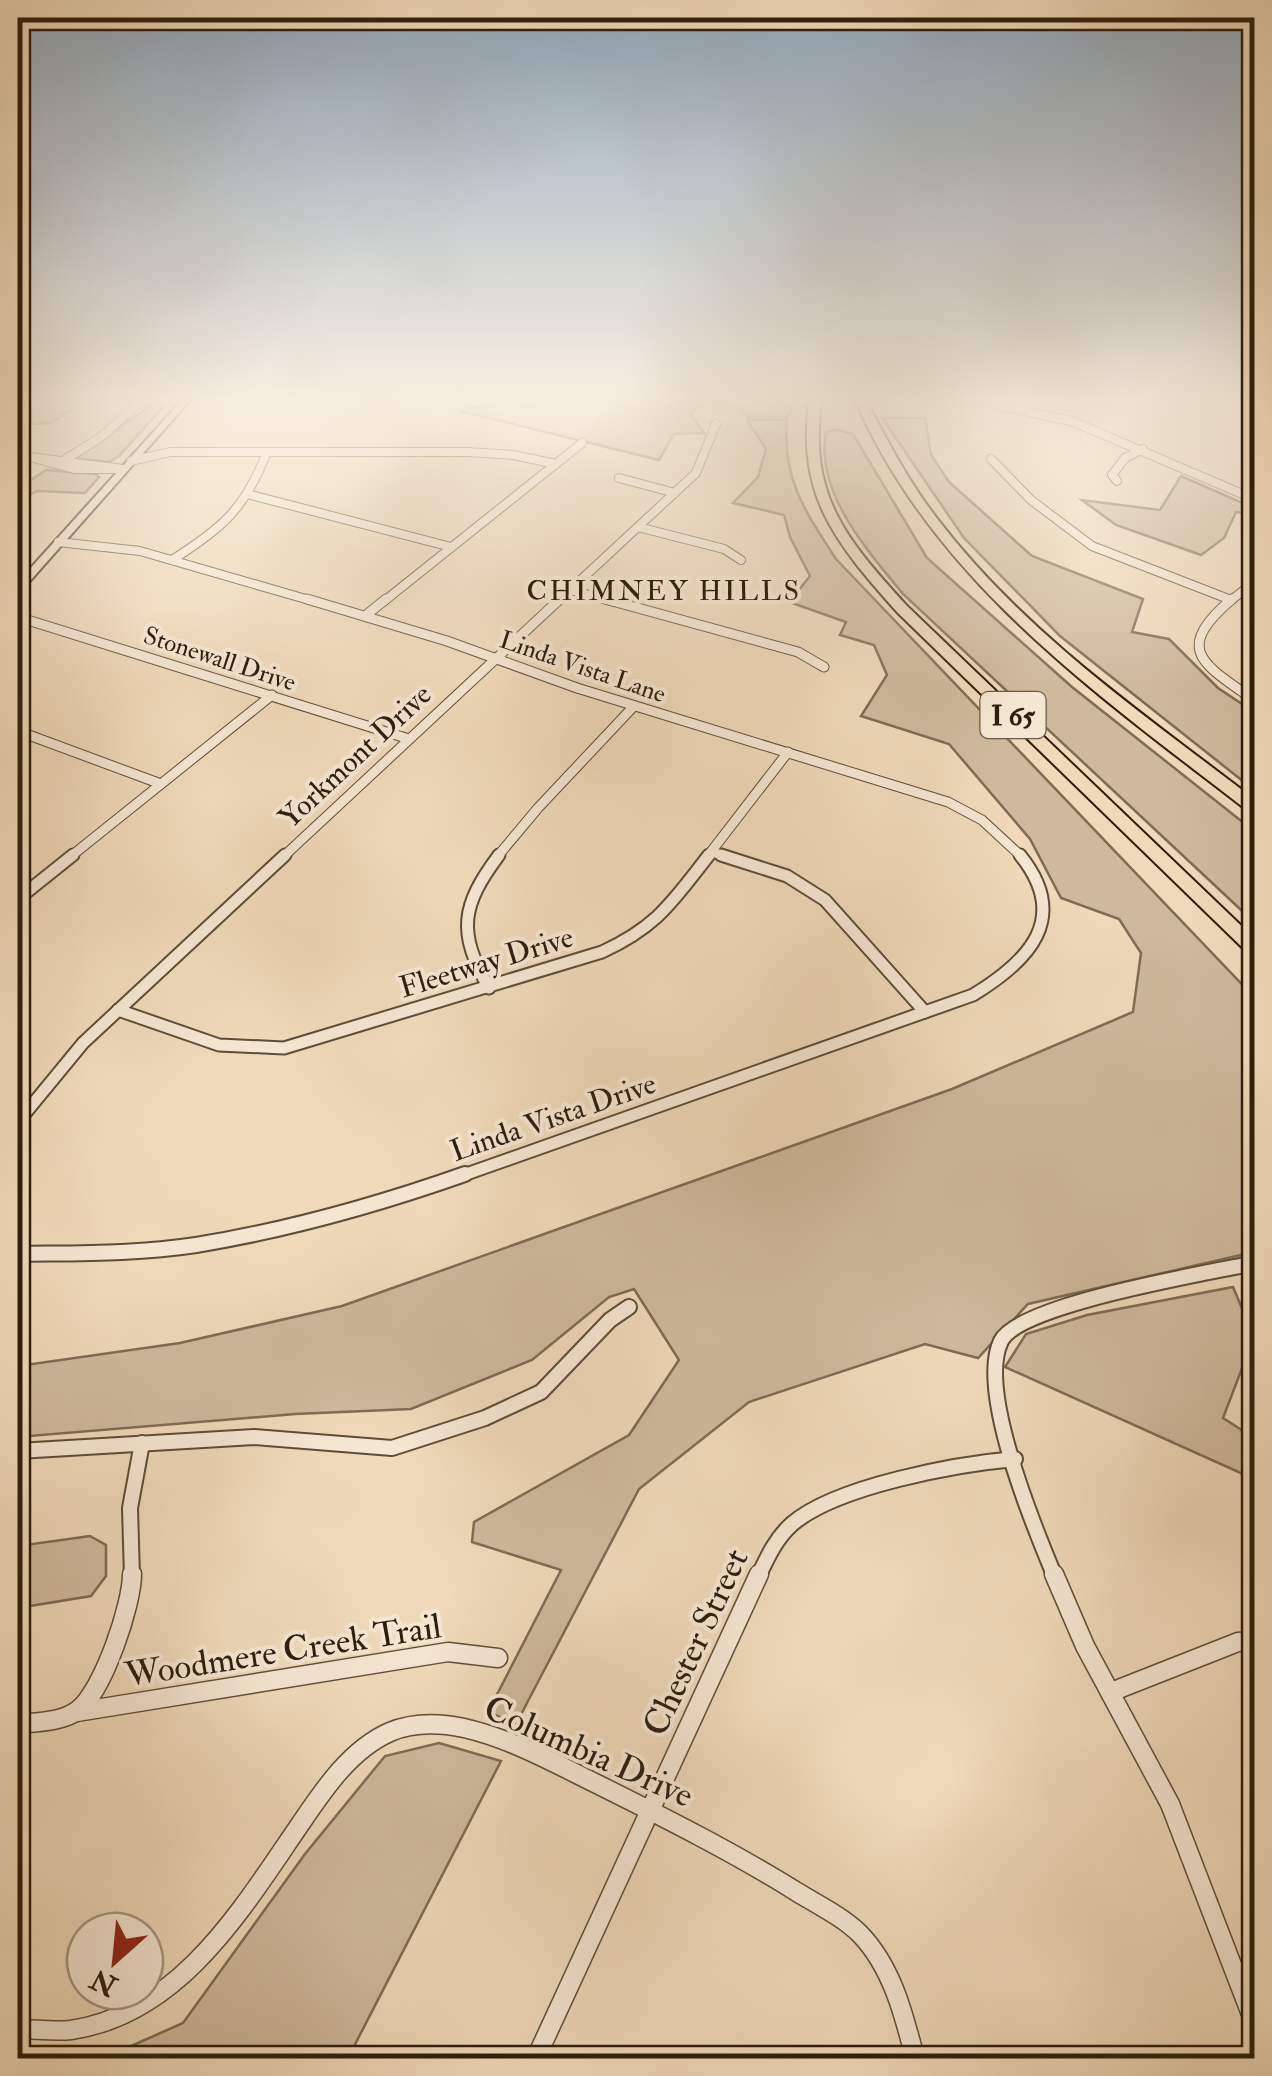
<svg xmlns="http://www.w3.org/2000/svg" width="1272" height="2076" font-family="'IM FELL Double Pica',serif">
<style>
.green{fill:#ceb99c;stroke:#7d6c54;stroke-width:2.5}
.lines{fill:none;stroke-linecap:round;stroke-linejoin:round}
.street-far4-casing{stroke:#5d4d37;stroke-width:10}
.street-far3-casing{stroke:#5d4d37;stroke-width:11}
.street-far2-casing{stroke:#5d4d37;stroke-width:15}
.street-far1-casing{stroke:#5d4d37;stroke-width:18}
.street-casing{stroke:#5d4d37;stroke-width:21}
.secondary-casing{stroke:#2c1e0c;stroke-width:4}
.highway-casing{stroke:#2c1e0c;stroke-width:4}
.street-far4{stroke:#f5e6d2;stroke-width:8}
.street-far3{stroke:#f5e6d2;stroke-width:9}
.street-far2{stroke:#f5e6d2;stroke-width:11}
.street-far1{stroke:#f5e6d2;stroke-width:14}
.street{stroke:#f5e6d2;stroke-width:18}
.secondary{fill:#f5e6d2;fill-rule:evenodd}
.highway{fill:#efd9b9;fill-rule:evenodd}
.labels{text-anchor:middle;stroke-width:8;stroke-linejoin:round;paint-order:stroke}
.far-street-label{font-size:25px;fill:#2c1e0c;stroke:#f5e6d2}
.far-neighbourhood-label{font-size:28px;letter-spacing:2.5px;fill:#2c1e0c;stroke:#f5e6d2}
.shield{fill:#f5e6d2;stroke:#685a47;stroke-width:2.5}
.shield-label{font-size:28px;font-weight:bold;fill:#2c1e0c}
.street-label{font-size:30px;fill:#2c1e0c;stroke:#f5e6d2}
.near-street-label{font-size:35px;fill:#2c1e0c;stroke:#f5e6d2}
</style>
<rect width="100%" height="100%" fill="#efd9b9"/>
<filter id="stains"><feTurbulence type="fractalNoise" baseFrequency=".002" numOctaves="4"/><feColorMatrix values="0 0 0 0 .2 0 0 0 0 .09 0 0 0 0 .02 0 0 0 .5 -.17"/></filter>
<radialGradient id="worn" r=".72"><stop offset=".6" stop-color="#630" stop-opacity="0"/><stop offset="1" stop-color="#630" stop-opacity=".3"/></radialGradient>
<g class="green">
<path d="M32,397H90L51,423L32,424Z"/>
<path d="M618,397H796L788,417H747L739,406L706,402L690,413L704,433L674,434L659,460L460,411L494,403L537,405L552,399Z"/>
<path d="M156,402L164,406L119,456L109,462L74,459Z"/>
<path d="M882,418H925L931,455L949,482L1032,556L1143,599L1132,632L1169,639L1218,688L1254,712V790L1060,636L964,538Z"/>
<path d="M747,420H787C782,479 805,511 836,559L1254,997V1252L1028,1304L978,1358L925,1344L749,1402L639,1489L516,1724L488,1712L561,1570L472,1542L474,1522L629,1435L679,1360L634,1289L609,1297L532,1360L411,1409L295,1414L18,1437V1366L180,1343L342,1306L952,1089L1133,1012L1141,953L1119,919L1061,898L1030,839L949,744L861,716L887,675L874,645L840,635L846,622L789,602L810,576L790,537L784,515L733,503L758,477L766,449Z"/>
<path d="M836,429L853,434L927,558L1072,687L1254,831V922L903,594C868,551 815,493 826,432Z"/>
<path d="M46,470L96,474L99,477L85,493L37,491L18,501V489Z"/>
<path d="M1181,476L1254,508V514L1236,512L1224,538L1201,555L1116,525L1082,500L1160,510Z"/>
<path d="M1233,1287L1254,1337L1223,1418L1254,1438V1479L1005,1367L1026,1334L1087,1315Z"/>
<path d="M90,1536L106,1545V1576L91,1596L18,1608V1546Z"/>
<path d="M439,1743L501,1761L348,2058H104L183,2023L305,1854L385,1756Z"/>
</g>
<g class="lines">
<defs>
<g id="street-far4">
<path d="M963,397L1074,422L1254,499"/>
<path d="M30,457L123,469H74Z"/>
<path d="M991,459L1031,500L1092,546L1231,600"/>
<path d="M131,461L170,452H467L513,455L556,464"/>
<path d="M58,464L101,437L139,403"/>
<path d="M619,478L675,493"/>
<path d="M1117,481L1112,475L1125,458L1143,449"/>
<path d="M251,495L451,547"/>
<path d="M638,527L724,549L741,560"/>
<path d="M58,542L140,551L316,602"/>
<path d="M172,560C221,529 245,509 266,454"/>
<path d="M571,590L614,602"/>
<path d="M383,602L582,443"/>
<path d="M557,602L696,473L716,424"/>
<path d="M1229,602L1254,582"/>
</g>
<g id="street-far3">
<path d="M307,599L447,641L577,688L948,802L982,820L1022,857"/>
<path d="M605,599L798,652L824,667"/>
<path d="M1232,599C1172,650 1203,664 1254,700"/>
<path d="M365,616L386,599"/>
<path d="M18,617L409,739"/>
<path d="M18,731L161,784"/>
<path d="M712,852L728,857"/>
<path d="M70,857L272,695"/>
<path d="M283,857L560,599"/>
<path d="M497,857L538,808L634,706"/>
<path d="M707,857L788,752"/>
</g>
<g id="street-far2">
<path d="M721,855L787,876L825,900L925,1012"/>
<path d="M18,899L73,855"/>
<path d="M489,988C457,932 461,906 499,855"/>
<path d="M118,1010L219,1045L284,1048L602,952C658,926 672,902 709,855"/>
<path d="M18,1122L83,1043L285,855"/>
<path d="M458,1177L973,995C1029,961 1071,918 1020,855"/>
</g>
<g id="street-far1">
<path d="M18,1254C77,1253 137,1254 196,1245C288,1230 377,1205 465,1174"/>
<path d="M18,1451L254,1437L392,1448L485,1418L541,1392L610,1320L629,1307"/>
<path d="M132,1577L130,1508L142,1443"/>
<path d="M758,1577C767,1558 776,1538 792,1524C836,1486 957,1464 1015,1459"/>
<path d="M1055,1577C1034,1527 977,1390 1001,1341C1019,1304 1209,1273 1254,1263"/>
</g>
<g id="street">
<path d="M1054,1574L1085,1646L1170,1804L1254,2022"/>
<path d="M1111,1692L1238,1642L1254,1641"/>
<path d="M77,1712L448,1652L498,1658"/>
<path d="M18,1724C36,1722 63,1722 78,1710C103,1691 132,1605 132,1574"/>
<path d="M18,2029C35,2029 54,2032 71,2030C181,2014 243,1907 301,1823C324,1789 351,1749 390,1732C414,1722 440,1723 464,1728C512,1739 554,1763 597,1784C665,1818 733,1852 797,1892C818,1905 843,1917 860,1934C892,1967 904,2015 915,2058"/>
<path d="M536,2058L759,1574"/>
</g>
<path id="secondary" d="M185,397H193L22,590L18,591V582Z"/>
<g id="highway">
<path d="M810,397H822C807,494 845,538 907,606L1254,938V954L1247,952L897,612C835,542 795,495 810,397Z"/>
<path d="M854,397H864C887,440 909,483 939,521C1025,633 1143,714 1254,799V812L1248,811C1097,694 930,578 854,397Z"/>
</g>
</defs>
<use href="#street-far4" class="street-far4-casing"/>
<use href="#street-far3" class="street-far3-casing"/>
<use href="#street-far2" class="street-far2-casing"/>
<use href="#street-far1" class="street-far1-casing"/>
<use href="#street" class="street-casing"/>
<use href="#secondary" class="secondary-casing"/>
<use href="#highway" class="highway-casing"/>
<use href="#street-far4" class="street-far4"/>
<use href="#street-far3" class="street-far3"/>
<use href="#street-far2" class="street-far2"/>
<use href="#street-far1" class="street-far1"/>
<use href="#street" class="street"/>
<use href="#secondary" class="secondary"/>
<use href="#highway" class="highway"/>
</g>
<linearGradient id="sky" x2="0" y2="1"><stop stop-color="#90a9be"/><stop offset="0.58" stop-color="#f8eee0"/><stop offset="1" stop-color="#f8eee0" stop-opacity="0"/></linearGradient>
<rect width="1272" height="687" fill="url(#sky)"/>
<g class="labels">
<g class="far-street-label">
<text transform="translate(220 658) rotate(18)" y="9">Stonewall Drive</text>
<text transform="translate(583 666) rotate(19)" y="9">Linda Vista Lane</text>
</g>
<g class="far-neighbourhood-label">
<text x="664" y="600">CHIMNEY HILLS</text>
</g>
<rect class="shield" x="980.5" y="692" width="65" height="46" rx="8"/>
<g class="shield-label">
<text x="1013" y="725">I 65</text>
</g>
<g class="street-label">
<text transform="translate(355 756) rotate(-43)" y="10">Yorkmont Drive</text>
<text transform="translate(486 962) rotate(-17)" y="10">Fleetway Drive</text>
<text transform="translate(553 1117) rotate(-19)" y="10">Linda Vista Drive</text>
</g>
<g class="near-street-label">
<text transform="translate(695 1642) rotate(-65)" y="12">Chester Street</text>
<text transform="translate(283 1650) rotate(-9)" y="12">Woodmere Creek Trail</text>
<text transform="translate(589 1751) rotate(24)" y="12">Columbia Drive</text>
</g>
</g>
<rect width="1272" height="2076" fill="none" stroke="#efd9b9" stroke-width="60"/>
<rect x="20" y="20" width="1232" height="2036" fill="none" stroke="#2c1e0c" stroke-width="5"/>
<rect x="30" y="30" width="1212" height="2016" fill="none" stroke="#2c1e0c" stroke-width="2.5"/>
<g transform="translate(115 1961) rotate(207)"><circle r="48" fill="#f5e6d2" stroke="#a59683" stroke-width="2.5"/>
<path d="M0-8L18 38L0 25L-18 38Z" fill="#8f2418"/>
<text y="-15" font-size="28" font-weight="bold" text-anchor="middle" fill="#2c1e0c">N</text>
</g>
<rect width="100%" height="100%" filter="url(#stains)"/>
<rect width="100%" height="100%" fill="url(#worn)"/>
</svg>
